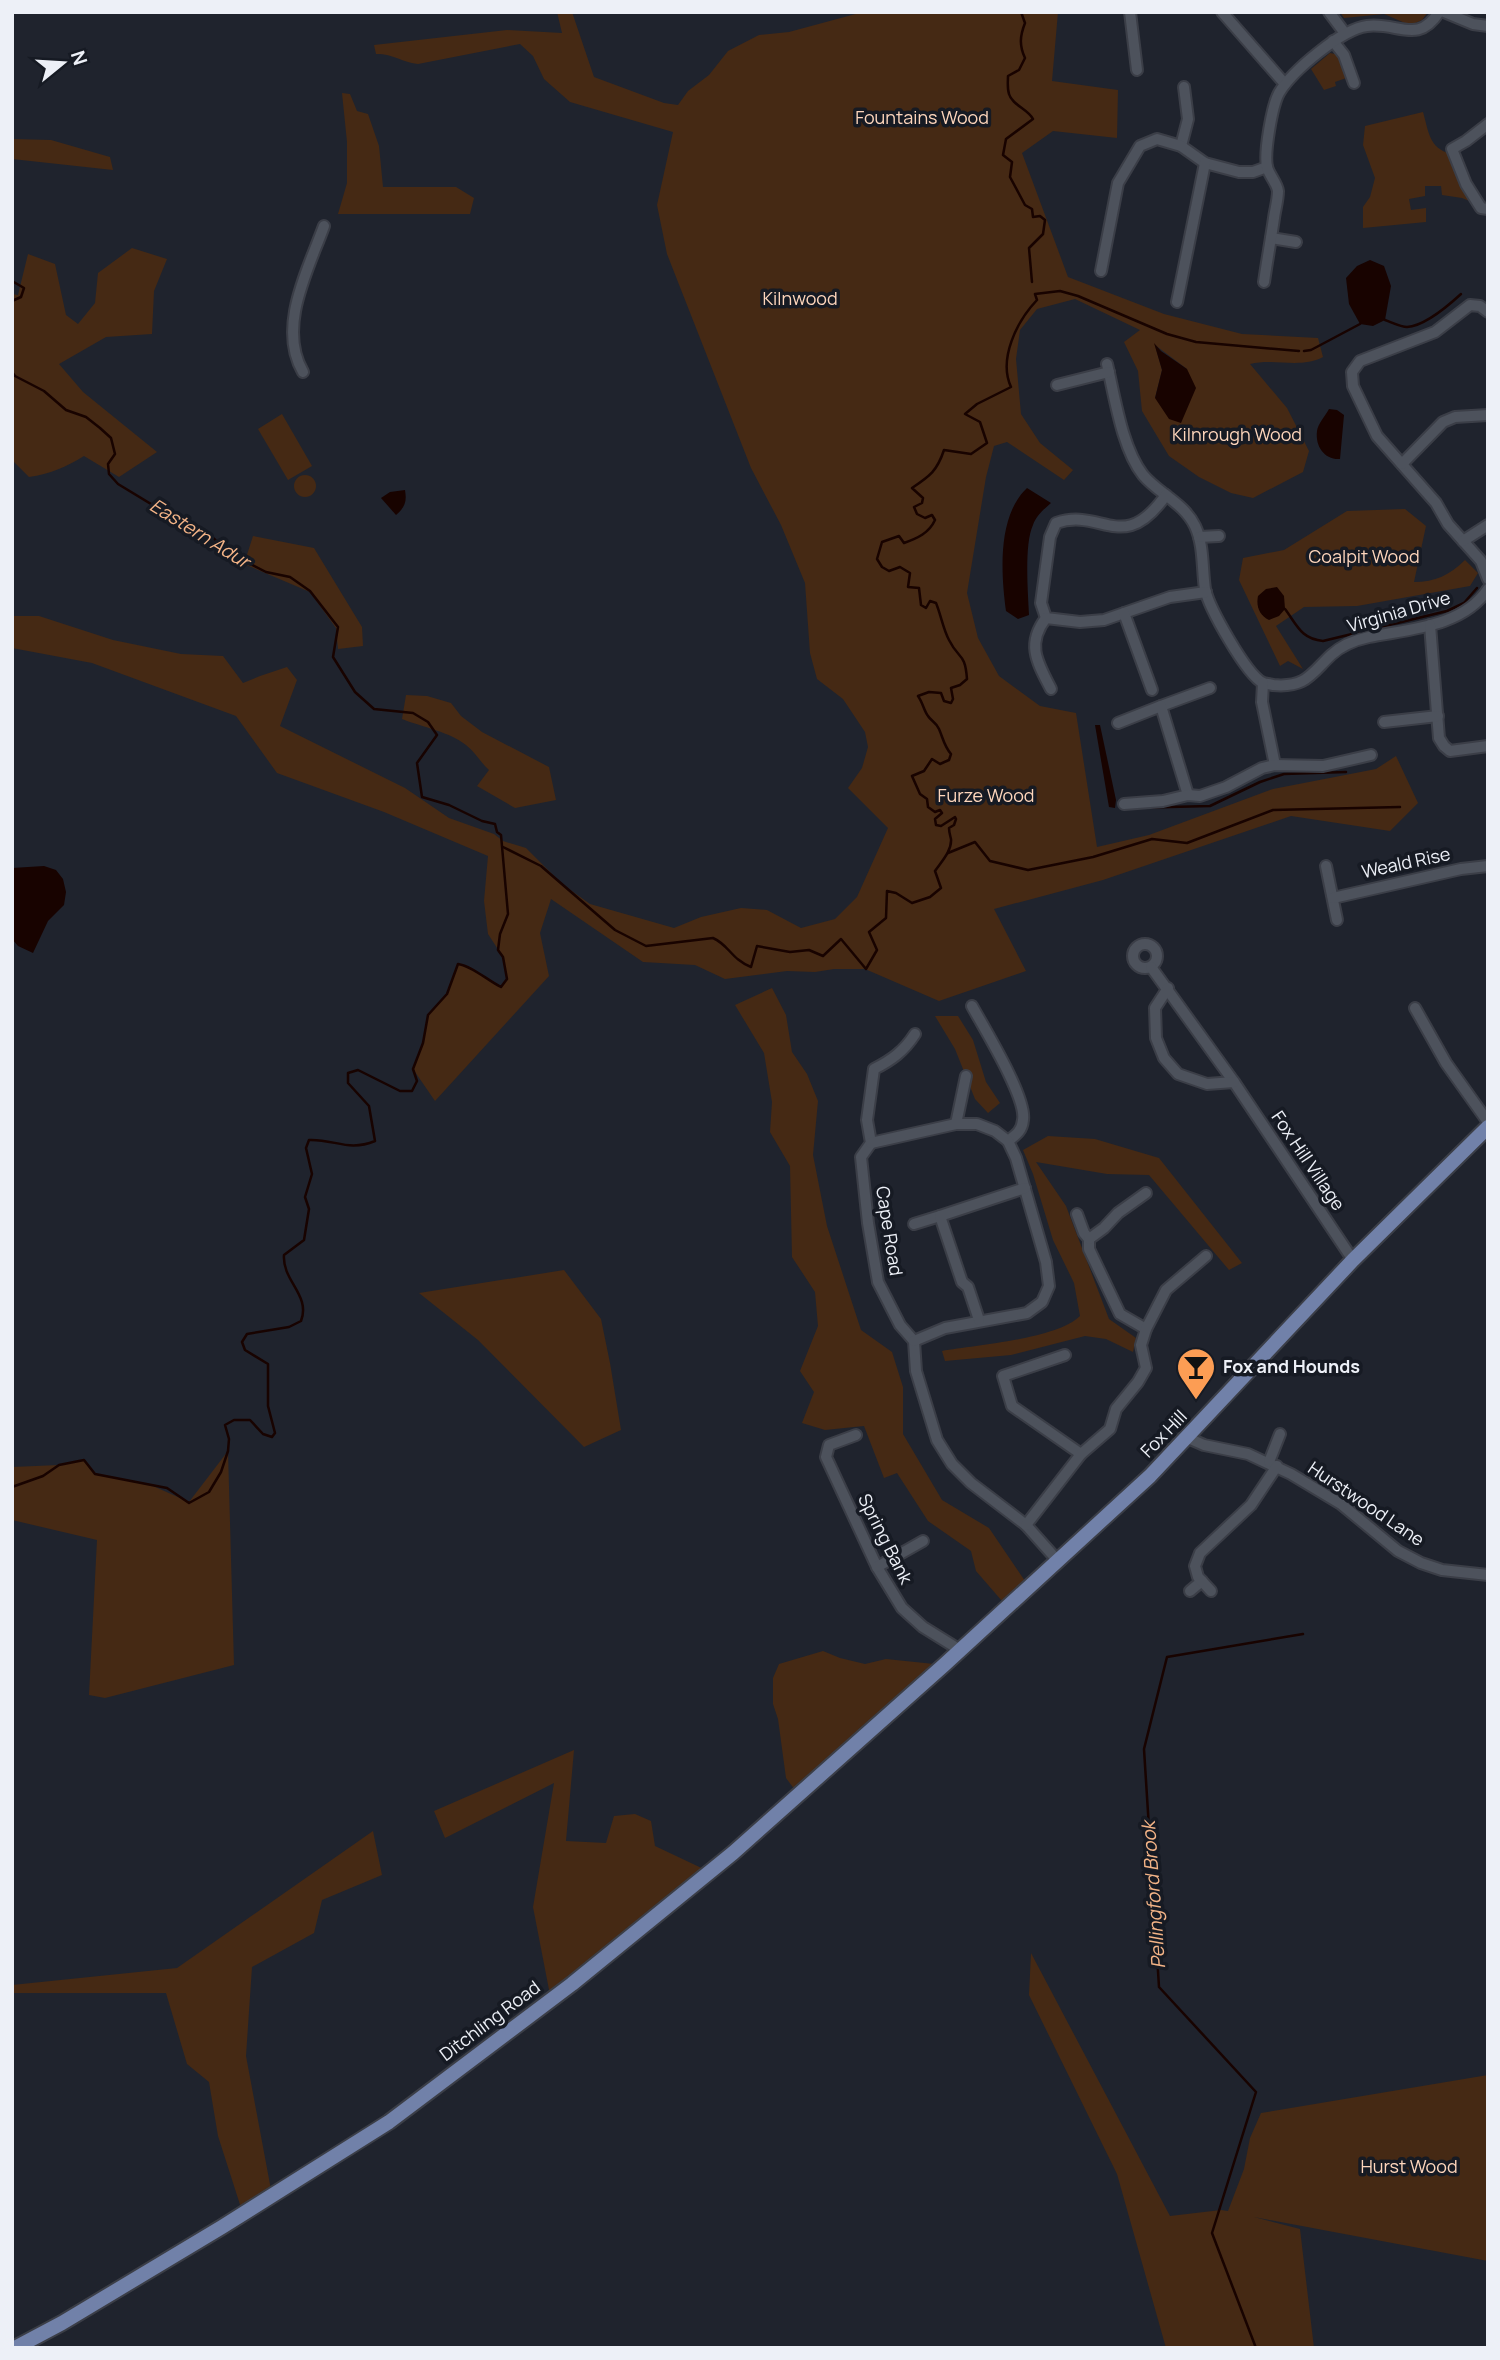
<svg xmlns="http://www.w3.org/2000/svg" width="1500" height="2360" font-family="Manrope,sans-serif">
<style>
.green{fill:#452914;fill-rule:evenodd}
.water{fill:#180300}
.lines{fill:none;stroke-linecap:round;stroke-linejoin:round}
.stream{stroke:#180300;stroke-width:2.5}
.minor-casing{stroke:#3b3e47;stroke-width:14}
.major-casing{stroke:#3b3e47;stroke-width:18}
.minor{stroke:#4d525c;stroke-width:10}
.major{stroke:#7181a9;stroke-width:14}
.labels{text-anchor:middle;stroke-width:7;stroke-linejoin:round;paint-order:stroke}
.park-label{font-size:18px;fill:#fed6bc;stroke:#161a23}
.street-label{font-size:18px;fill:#edf0f7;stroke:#161a23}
.poi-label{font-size:18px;font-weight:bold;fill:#edf0f7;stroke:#161a23;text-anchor:start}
.water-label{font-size:19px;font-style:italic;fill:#f4b487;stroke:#161a23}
</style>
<rect width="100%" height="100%" fill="#1f232d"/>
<g class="green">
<path d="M557,12H572L594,77L664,103L678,105L688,91L709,75L728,51L759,35L789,32L863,12H1058L1052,81L1118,90L1117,138L1053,131L1022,153L1068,277L1164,314L1242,334L1318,338L1323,357C1300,369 1275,358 1250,364L1287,408L1309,451L1303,472L1253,498L1231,493L1199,477L1169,456L1142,411L1138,371L1124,342L1140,330L1075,299L1037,309L1020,330L1016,359L1021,414L1040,443L1073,470L1064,480L1007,442L994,446L986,477L967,593L978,638L999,676L1040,706L1076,713L1097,847L1149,835L1273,789L1376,769L1396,756L1418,803L1390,831L1291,816L1103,880L994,909L1026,971L939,1001L865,969H834L815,972L787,971L725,979L695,965L643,962L551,899L540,933L549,976L435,1101L413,1069L423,1043L428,1015L447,994L458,964C472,966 486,980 500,987L507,979L503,957L488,934L484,901L488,856L384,812L277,773L236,716L92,663L12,648V616H39L113,640L181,654L223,656L243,683L260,676L287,667L297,680L280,726L405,788L449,818L494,834L503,841L526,848L562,884L590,904L674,928L701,917L741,908L767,910L801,928L835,919L857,897L888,828L848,788L862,768L868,747L865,732L843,699L817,679L810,653L805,583L781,525L751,468L667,254L657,205L673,132L570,102L544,79L533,56L520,44L418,64C400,62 395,54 376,54L374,45L507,30L562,33ZM1155,345L1187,369L1155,398L1162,370Z"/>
<path d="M1340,12H1428L1422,20L1413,24L1405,23L1384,14L1344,18Z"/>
<path d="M1330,53L1340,55L1349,77L1335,82L1336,86L1324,90L1311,69Z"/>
<path d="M342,93L350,94L357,111L368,114L379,146L383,187H456L474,198L470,214H338L347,183V142Z"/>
<path d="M1423,112C1429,133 1429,147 1450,154L1472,202L1462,198L1442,195L1441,186H1425V196L1409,199L1411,210L1426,208V222L1363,228V207L1370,197L1375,178L1363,145L1365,126Z"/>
<path d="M12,139L51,140L110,157L113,170L12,159Z"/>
<path d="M132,248L167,259L154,291L152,334L106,337L59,364L83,392L157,452L119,477L84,456C66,467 50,474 29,477L12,460V294L18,295L28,254L55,264L66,315L78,324L95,303L98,273Z"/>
<path d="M282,414L312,466L288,480L258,429Z"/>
<circle cx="305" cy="486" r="11"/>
<path d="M1405,509L1426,526L1414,582C1435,582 1450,575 1465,560L1478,573L1470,586L1357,606L1304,607L1276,626L1303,669L1288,661L1280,666L1239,580L1243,558L1284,550L1347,511Z"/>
<path d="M253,536L314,548L362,627L363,646L338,649L336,628L310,592L244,564Z"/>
<path d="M406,695L427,696L451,703L461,716L482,732L549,767L556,800L515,808L477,786L489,770C481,763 475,752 466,745C450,732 422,727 402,719Z"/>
<path d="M772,988L786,1015L792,1052L807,1074L818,1101L813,1155L827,1226L861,1330L892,1352L903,1387V1434L942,1500L989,1528L1025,1581L1002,1601L976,1571L971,1551L928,1521L897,1473L884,1478L864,1426L825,1430L802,1423L814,1392L800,1371L818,1326L815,1292L792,1257L790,1166L770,1132L772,1102L764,1053L735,1005Z"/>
<path d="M935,1016H958L973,1040L986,1082L1000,1103L988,1113L975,1099L955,1049Z"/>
<path d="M1048,1136L1095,1139L1159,1158L1242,1263L1229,1270L1149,1175L1107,1174L1036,1162L1066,1206L1109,1319L1136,1338L1133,1352L1106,1339L1085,1336L1011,1355L945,1361L942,1351C976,1345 1057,1339 1080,1316L1074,1283L1053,1240L1033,1174L1023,1150Z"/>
<path d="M564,1270L601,1319L610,1363L621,1430L584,1447L478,1340L419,1293Z"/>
<path d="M228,1451L234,1665L105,1698L89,1695L97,1540L12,1520V1467L59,1465L84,1460L95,1474L153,1486L189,1502Z"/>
<path d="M823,1651L840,1658L865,1664L886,1659L944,1665L798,1794L786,1778L778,1719L773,1704V1678L779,1664Z"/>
<path d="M574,1750L566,1841L606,1843L614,1816L635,1814L651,1821L655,1846L710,1872L551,2000L533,1907L554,1783L445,1838L434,1811Z"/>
<path d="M373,1831L382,1875L322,1900L314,1933L252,1967L246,2056L272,2195L243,2214L218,2136L209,2082L187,2064L166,1993H12V1985L177,1968Z"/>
<path d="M1031,1953L1170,2216L1221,2210L1228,2211L1244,2169L1250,2138L1261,2113L1488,2075V2261L1254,2217L1300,2229L1314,2348H1166L1117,2174L1029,1995Z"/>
</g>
<g class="water">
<path d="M1370,260L1384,266L1391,286L1385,320L1373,326L1360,324L1349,304L1346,278L1357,266Z"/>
<path d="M1154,343L1161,351L1187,369L1196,388L1181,423L1169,419L1155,398L1162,370Z"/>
<path d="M1329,409L1337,410L1344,415L1340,459C1325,460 1315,447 1317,431C1318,424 1325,416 1329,409Z"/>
<path d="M1027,488L1051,503C1044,509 1036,516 1033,525C1024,544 1028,593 1029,615L1018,619L1006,611C1001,574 997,516 1027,488Z"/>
<path d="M405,490C407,502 405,507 396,515L381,498L390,492Z"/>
<path d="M1277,587L1284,596L1285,609L1279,616L1269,620C1259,615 1256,606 1258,596L1266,589Z"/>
<path d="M1095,725H1100L1116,800L1115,808L1109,807Z"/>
<path d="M44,866L56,870L63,879L66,892L64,905L48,921L33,953L18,946L12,939V868Z"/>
</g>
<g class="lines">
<g class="stream">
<path d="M1021,12L1025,23C1020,36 1019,45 1025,58L1019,70L1008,76C1008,81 1007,88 1009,94C1012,105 1028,109 1033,119L1006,139L1003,155L1012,162L1010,177L1025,205L1032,209L1033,217L1040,216L1045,220L1043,234L1029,248L1032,282"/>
<path d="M12,281L24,288L21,297L12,301"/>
<path d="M1385,320C1391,322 1401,327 1407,327C1425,326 1449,305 1461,294"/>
<path d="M1304,351L1311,350L1360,324"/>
<path d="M12,372L15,376L44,391L66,410L86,417L100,428L111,438L115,454L108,464L109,474L118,484L179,521L212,537L231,554L266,572L290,577L310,591L338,627L333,657L355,692L374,709L413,713L428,722L437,735L417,763L422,797L449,805L482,821L495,824L497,832L501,835L508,914L500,934L498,950L503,957L507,979L501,987C487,980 472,966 458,964L447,994L428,1015L423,1043L413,1069L417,1081L412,1091H400L358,1070L348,1073V1083L369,1106L375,1141C348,1152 335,1139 309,1140L306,1148L312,1174L305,1197L309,1209L304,1240L284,1255C282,1281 311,1295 301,1321L289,1327L247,1334L242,1342L245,1350L268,1364V1406L275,1433L272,1437L263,1434L250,1420H234L225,1425L229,1439L228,1451L221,1472L209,1492L189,1503L167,1488L95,1474L84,1460L59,1465L43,1476L12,1487"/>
<path d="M1285,609C1297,625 1301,639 1323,641L1447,611L1464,603L1477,588"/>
<path d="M1129,808L1210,806L1260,782L1284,774L1346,772"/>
<path d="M503,847L541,866L615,930L646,946L713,938C729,945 731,959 751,967L757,946L790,952L809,950L823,956L841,939L866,969L877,950L869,932L886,918L887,891L896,893L912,903L930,897L941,888L935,871C941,862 952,851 951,839C950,835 949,832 949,828L954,825L956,819L955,817L941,826L936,825L935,819L942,813L940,810L935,812L928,807L927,799L920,794L912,776L924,771L932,759L940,764L949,760L951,754C944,746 943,738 939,729C936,722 931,721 928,716C924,711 923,703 918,696L929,692L941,693L944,701L951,703L953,699L951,688L960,685L967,679C965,652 959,660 949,640C943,629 941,615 936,603L930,601L926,608L921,605L919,588L908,587L910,573L900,567L889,571L882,567L877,559L882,542L899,536L904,543C918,538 929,533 935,520L932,515L925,518L917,514L914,507L922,503L923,498L912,488C930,476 937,471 944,450L971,454L987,443L980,422L965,414L977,404L1011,387C998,359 1017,321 1037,300L1035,294L1060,291L1078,296L1167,334L1196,342L1299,351"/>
<path d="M948,853L975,842L990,861L1028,870L1093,857L1152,839L1187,843L1273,810L1400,807"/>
<path d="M1256,2348L1212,2233L1256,2092L1159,1987L1144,1749L1167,1657L1303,1634"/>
</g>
<defs>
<g id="minor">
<path d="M1130,12L1137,70"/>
<path d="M1222,12L1285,84"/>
<path d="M1329,12L1344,32"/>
<path d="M1444,12L1473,24L1488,26"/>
<path d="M1333,41L1344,55L1354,83"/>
<path d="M1488,124L1466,141L1452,149L1466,184L1481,208L1488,209"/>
<path d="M1181,146L1188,119L1184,87"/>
<path d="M1271,238L1296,242"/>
<path d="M1101,271L1118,183L1140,146L1157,139L1181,146L1205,163L1239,172H1253L1267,167"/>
<path d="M1264,282C1267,261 1271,239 1274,218C1275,210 1278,200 1278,191C1277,183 1269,175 1267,167C1264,152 1272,106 1279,93C1292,71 1342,29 1367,26C1398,22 1418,45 1439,12"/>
<path d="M1177,302L1205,163"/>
<path d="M1488,312L1480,306L1470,305L1435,332L1360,361L1352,372L1353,386L1377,436L1436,503L1448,524L1481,561L1488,579"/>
<path d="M1107,364C1115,398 1122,448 1143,475C1159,494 1184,503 1195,526C1204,545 1202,569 1205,589C1209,608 1246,674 1263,683C1266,684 1270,684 1273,685C1306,688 1311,674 1331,655C1342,645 1355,640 1369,637C1409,629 1463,627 1488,589"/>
<path d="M303,372C277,327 308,270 324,226"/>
<path d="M1057,385L1109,372"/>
<path d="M1402,464L1443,422L1455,417L1488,415"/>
<path d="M1166,495C1123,556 1102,507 1056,523L1050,537L1041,603L1046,618L1080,622L1104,620L1170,597L1206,592"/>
<path d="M1199,537L1219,536"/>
<path d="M1463,541L1488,525"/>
<path d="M1124,613L1152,690"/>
<path d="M1046,618C1026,644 1037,662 1051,689"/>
<path d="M1430,625L1439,738L1444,746L1450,751L1488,746"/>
<path d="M1263,683L1262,702L1275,765"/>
<path d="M1161,706L1210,688"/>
<path d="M1384,722L1438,716"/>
<path d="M1118,723L1161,706L1188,795"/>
<path d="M1124,804L1163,801L1188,795L1200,796L1226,787L1262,768L1275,765L1323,766L1371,755"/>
<path d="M1326,866L1337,920"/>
<path d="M1333,898L1461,869L1488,866"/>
<circle cx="1145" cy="956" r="12"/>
<path d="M1151,967L1234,1082L1353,1260"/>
<path d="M1168,988L1155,1008L1156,1038L1164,1058L1178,1074L1207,1084L1234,1082"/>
<path d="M972,1006C984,1028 1027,1098 1023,1120C1022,1131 1016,1135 1008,1141"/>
<path d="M1415,1008L1446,1063L1488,1122"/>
<path d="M915,1034C904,1051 892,1060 874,1069L867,1120L871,1143L861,1157L868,1223L878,1282L900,1325L914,1341L916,1371L937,1440L952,1464L971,1483L1026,1525L1058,1561"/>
<path d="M956,1124L966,1076"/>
<path d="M871,1143L956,1124H977L995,1131L1008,1141L1016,1158L1046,1262L1049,1286L1042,1302L1027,1313L945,1328L914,1341"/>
<path d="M1077,1214L1084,1233L1089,1239V1249L1120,1314L1146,1329"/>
<path d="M914,1224L940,1216"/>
<path d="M1089,1239L1104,1228L1118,1213L1146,1193"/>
<path d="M979,1320L968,1287L962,1282L940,1216L1025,1188"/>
<path d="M1065,1355L1003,1376L1012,1406L1081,1454"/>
<path d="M856,1435L829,1445L826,1457L877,1567L902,1608L923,1627L960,1650"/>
<path d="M1188,1438L1204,1445L1248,1454L1291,1474L1341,1504L1398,1551L1421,1563L1442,1570L1488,1575"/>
<path d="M1269,1462L1280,1434"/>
<path d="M1026,1525L1081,1454L1110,1429L1116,1409L1138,1382L1146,1368L1141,1345L1146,1329L1166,1290L1206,1256"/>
<path d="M877,1567L923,1541"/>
<path d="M1190,1591L1202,1581"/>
<path d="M1211,1591L1198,1577L1195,1566L1200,1553L1251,1505L1277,1466"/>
</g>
<path id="major" d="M15,2348L62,2323L222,2227L389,2122L572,1984L733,1853L944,1665L1150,1476L1353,1260L1488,1127"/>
</defs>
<use href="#minor" class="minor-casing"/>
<use href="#major" class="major-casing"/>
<use href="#minor" class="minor"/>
<use href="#major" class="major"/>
</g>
<defs>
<symbol id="bar-pin" viewBox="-11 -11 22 30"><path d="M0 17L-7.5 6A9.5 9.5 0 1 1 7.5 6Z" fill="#fc9d54" stroke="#161a23"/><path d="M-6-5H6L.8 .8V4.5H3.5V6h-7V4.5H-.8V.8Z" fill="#111"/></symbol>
</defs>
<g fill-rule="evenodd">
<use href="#bar-pin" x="1174" y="1345" width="44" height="60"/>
</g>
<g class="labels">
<g class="park-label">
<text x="922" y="124">Fountains Wood</text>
<text x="800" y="305">Kilnwood</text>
<text x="1237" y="441">Kilnrough Wood</text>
<text x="1364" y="563">Coalpit Wood</text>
<text x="986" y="802">Furze Wood</text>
<text x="1409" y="2173">Hurst Wood</text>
</g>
<g class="street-label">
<text transform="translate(1399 612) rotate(-16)" y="6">Virginia Drive</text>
<text transform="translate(1406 863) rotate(-12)" y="6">Weald Rise</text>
<text transform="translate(1308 1161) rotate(56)" y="6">Fox Hill Village</text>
<text transform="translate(889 1231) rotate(81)" y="6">Cape Road</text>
<text transform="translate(1164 1434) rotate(-46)" y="6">Fox Hill</text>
<text transform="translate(1366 1504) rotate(34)" y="6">Hurstwood Lane</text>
<text transform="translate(885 1539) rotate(63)" y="6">Spring Bank</text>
<text transform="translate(490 2021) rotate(-37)" y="6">Ditchling Road</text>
</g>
<g class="poi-label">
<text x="1223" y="1373">Fox and Hounds</text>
</g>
<g class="water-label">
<text transform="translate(200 533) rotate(32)" y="7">Eastern Adur</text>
<text transform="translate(1153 1895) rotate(-94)" y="7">Pellingford Brook</text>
</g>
</g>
<rect width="1500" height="2360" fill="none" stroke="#edf0f7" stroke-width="28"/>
<g transform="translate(63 63) rotate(72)" stroke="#161a23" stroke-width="5" paint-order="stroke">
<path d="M0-5L12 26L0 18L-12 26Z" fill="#edf0f7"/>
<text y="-10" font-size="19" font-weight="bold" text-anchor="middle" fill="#edf0f7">N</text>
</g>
</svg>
